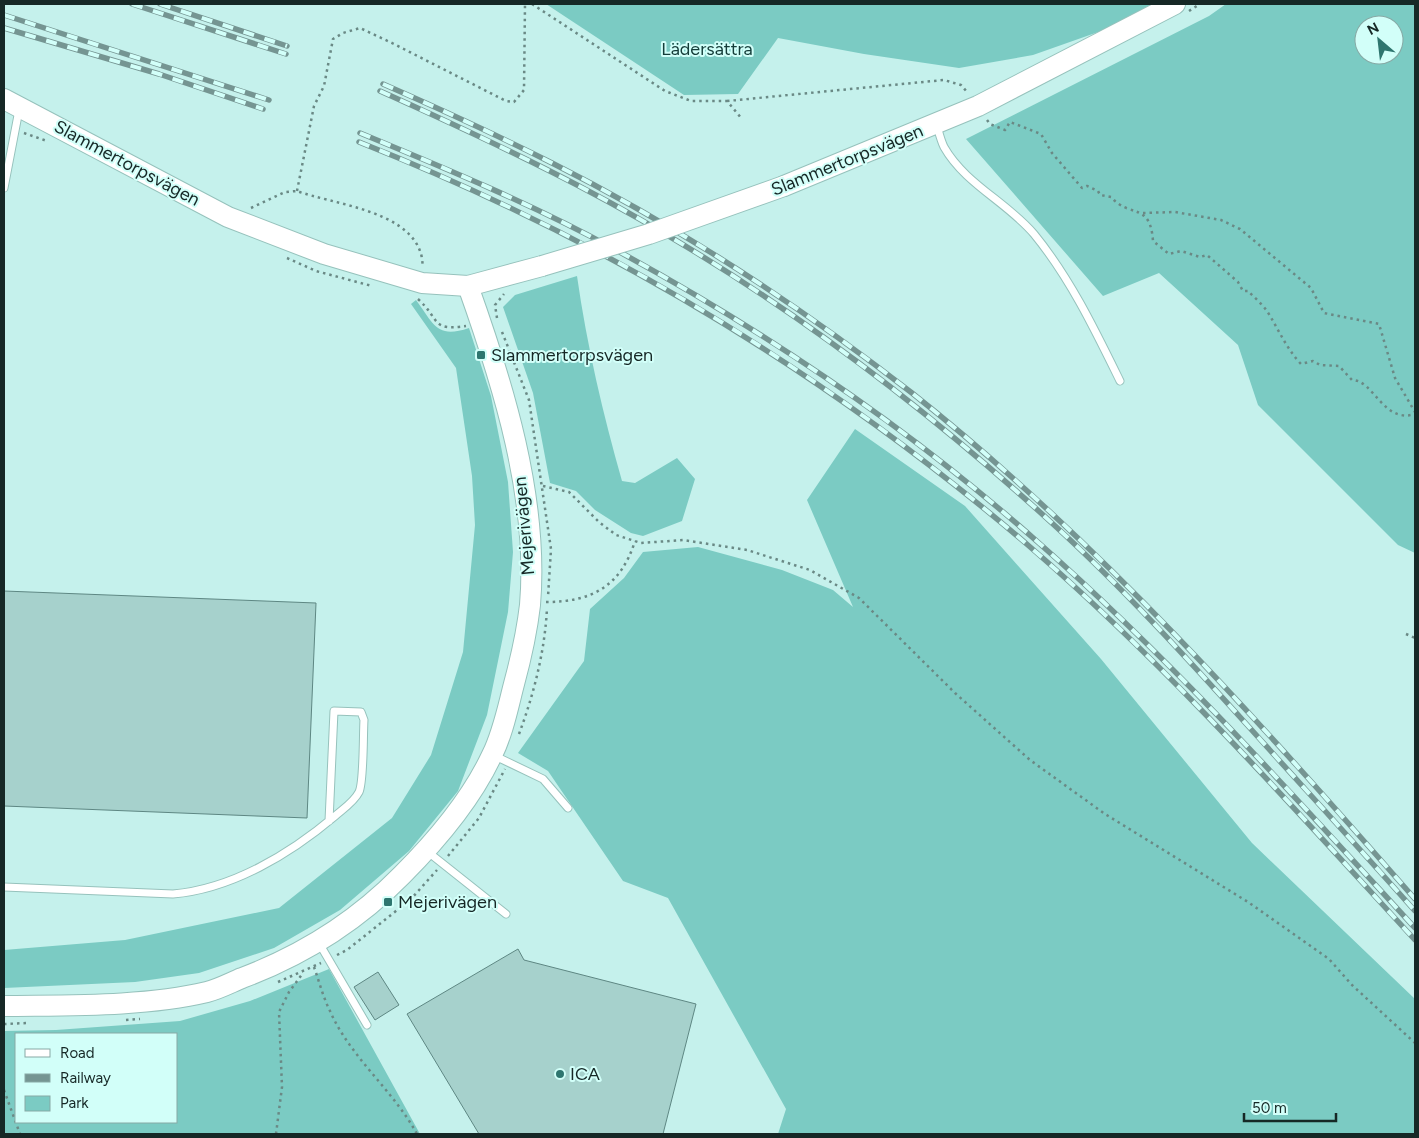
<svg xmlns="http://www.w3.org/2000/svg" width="1419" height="1138" font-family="Figtree,sans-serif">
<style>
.green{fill:#7bcbc3;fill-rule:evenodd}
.building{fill:#a6d1cc;stroke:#5e8783}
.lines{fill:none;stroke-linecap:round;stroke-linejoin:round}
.lane-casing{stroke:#96c2bc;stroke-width:9}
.secondary-casing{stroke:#96c2bc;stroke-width:22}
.path{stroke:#6a8985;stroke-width:2.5;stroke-dasharray:2.5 4;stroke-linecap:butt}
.lane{stroke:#fff;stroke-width:7}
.secondary{stroke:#fff;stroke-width:20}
.rail-casing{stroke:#759592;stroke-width:5.5}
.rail{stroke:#d2fff9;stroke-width:4;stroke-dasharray:11;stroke-linecap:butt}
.secondary-bridge-casing{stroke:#96c2bc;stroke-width:22;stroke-linecap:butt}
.secondary-bridge{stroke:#fff;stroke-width:20}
.poi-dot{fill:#2e766f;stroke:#d2fff9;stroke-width:2}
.labels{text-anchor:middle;stroke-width:4;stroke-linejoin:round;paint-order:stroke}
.park-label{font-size:18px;fill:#143d39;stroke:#d2fff9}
.street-label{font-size:18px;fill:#162826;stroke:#d2fff9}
.poi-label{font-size:18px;fill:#162826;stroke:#d2fff9;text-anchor:start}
</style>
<rect width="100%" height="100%" fill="#c5f1ec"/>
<g class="green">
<path d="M546,4H1152L1101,31L1033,55L959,68L864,54L778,38L738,94L684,95Z"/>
<path d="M1226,4H1415V553L1398,545L1258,405L1238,345L1159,273L1103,296L966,139L1209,16ZM1364,25H1394V55H1364Z"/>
<path d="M577,276C587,346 603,414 622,481L635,483L677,458L695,479L682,521L643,536L631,533L595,510L576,491L550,483L533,393L503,307L515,295Z"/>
<path d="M416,300C434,324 436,339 469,328L491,396L508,482L513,552L508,612L487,715L458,791L409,851L340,910L274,948L199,973L135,982L4,988V950L125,940L279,908L392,818L431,755L463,652L475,525L472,476L456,368L411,304Z"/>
<path d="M855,429L965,506L1101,659L1252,843L1415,999V1134H778L786,1109L668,898L623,881L548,771L518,753L584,661L590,609L624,578L643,552L698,547L782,570L833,590L853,607L807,500Z"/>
<path d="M329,969L420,1134H4V1031L56,1030L180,1021L250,1001ZM16,1034H176V1122H16Z"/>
</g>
<g class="building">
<path d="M4,591L316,603L307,818L4,806Z"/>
<path d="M518,949L524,960L696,1004L663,1134H479L407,1014Z"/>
<path d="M378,972L399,1005L375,1020L354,987Z"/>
</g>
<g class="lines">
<defs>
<g id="lane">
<path d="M937,126C939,133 941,141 944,147C965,184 1007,202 1034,234C1070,278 1095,330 1120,381"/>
<path d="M4,188L19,110"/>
<path d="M493,755L543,779L568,808"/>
<path d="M428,852L506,914"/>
<path d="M4,887L173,894C232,889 290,854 335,816C343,809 354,802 359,792C364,782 363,734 364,720L361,712L334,711L329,821"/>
<path d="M319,943L367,1025"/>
</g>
<g id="secondary">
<path d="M4,99L228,217L324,254L422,283L468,286L542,266"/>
<path d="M784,186L978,106L1175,4"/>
<path d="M4,1006C69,1005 143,1007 207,992C219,989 230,983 242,978C303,955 356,922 402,875C437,840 471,800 492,755C503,733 508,707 514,684C521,658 527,631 530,605C539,499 503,384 468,286"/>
</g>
</defs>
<use href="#lane" class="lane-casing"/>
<use href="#secondary" class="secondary-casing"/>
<g class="path">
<path d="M532,4L665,91L691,101H727L742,119"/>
<path d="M1189,11L1200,4"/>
<path d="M727,101L944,80L961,85L968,93"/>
<path d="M987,120L990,124L1005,130L1010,122L1041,134L1052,153L1082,188L1087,186L1098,191L1100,195L1111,197C1130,219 1150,201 1153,241L1169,254L1181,251L1200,257L1207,255L1238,282L1243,291H1248C1254,297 1262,304 1267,311C1279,330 1286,348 1301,364L1313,361L1320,365L1339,366L1352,380C1374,380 1383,424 1415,414"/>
<path d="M24,133L47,141"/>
<path d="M297,191L314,106L324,86L333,39L343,33L360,28L392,43L506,101L514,102L524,90L525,4"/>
<path d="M251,208L285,192L297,191C332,204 405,210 420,251C422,255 422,261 423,266"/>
<path d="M1143,213L1175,212L1221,220L1240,229L1311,288L1324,313L1379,324L1395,378L1415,412"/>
<path d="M287,258L316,271L372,286"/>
<path d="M418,299C441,320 430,331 466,326"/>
<path d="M497,318L495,305L504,294"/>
<path d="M502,332L529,400L551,549L548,597"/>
<path d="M543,486L569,492L599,522L616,535L641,543L683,540L747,550L810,570L859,598L955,693L1030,760L1105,814L1248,902L1329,959L1352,985L1415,1043"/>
<path d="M546,602C592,602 621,586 635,541"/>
<path d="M1406,634L1415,638"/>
<path d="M519,734C534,694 545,650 547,608"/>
<path d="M448,856L479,818L505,769"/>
<path d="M337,955L347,950L411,899L437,870"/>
<path d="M314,967C319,981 323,997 330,1011C350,1057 393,1090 417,1134"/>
<path d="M278,982L321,963"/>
<path d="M126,1020L140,1019"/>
<path d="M4,1024L28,1023"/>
<path d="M4,1090L20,1134"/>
<path d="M276,1134L282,1087L279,1012L289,992L303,973"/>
</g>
<use href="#lane" class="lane"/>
<use href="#secondary" class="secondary"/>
<defs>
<g id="rail">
<path d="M132,4L286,54"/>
<path d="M160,4L287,46"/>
<path d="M4,15L269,100"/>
<path d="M4,28L159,74L263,109"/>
<path d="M383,84C440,109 497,135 552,163C679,227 800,306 912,393C1099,541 1258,720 1415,899"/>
<path d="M380,91C447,121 514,152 579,186C751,276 910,393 1053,524C1122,587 1186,657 1249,727C1304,788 1360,849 1415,911"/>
<path d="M360,133C447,169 534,205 616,250C765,331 913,431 1040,544C1174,662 1294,796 1415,928"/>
<path d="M359,142C607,240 827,373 1029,546C1168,666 1291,805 1415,940"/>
</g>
</defs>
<use href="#rail" class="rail-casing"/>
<use href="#rail" class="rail"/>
<defs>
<path id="secondary-bridge" d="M542,266L649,234L784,186"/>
</defs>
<use href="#secondary-bridge" class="secondary-bridge-casing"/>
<use href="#secondary-bridge" class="secondary-bridge"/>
</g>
<g class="poi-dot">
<rect x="476" y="350" width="10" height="10" rx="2.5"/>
<rect x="383" y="897" width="10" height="10" rx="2.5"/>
<circle cx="560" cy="1074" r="5"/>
</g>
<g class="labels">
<g class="park-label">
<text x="707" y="55">Lädersättra</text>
</g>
<g class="street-label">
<text transform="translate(847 160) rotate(-22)" y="6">Slammertorpsvägen</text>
<text transform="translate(127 163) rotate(28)" y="6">Slammertorpsvägen</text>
<text transform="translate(524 526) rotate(-95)" y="6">Mejerivägen</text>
</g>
<g class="poi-label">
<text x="491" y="361">Slammertorpsvägen</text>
<text x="398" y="908">Mejerivägen</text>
<text x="570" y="1080">ICA</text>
</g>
</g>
<rect width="1419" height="1138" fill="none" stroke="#162826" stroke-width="10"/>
<rect x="15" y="1033" width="162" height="90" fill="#d2fff9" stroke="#87a9a5"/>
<rect x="25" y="1049" width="25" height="8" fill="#ffffff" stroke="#87a9a5"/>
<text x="60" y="1058" font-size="15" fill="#162826">Road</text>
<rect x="25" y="1074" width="25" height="8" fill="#759592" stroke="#87a9a5"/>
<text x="60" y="1083" font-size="15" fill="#162826">Railway</text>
<rect x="25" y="1096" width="25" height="15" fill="#7bcbc3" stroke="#87a9a5"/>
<text x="60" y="1108" font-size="15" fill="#162826">Park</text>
<g transform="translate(1379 40) rotate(332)"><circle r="24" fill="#d2fff9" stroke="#87a9a5"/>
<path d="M0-4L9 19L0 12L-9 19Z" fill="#2e766f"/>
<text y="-8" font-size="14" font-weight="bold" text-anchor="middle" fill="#162826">N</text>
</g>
<path d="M1244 1113v8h92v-8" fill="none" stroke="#162826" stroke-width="2.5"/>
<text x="1252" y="1113" font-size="15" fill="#162826" stroke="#d2fff9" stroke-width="4" paint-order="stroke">50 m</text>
</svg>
